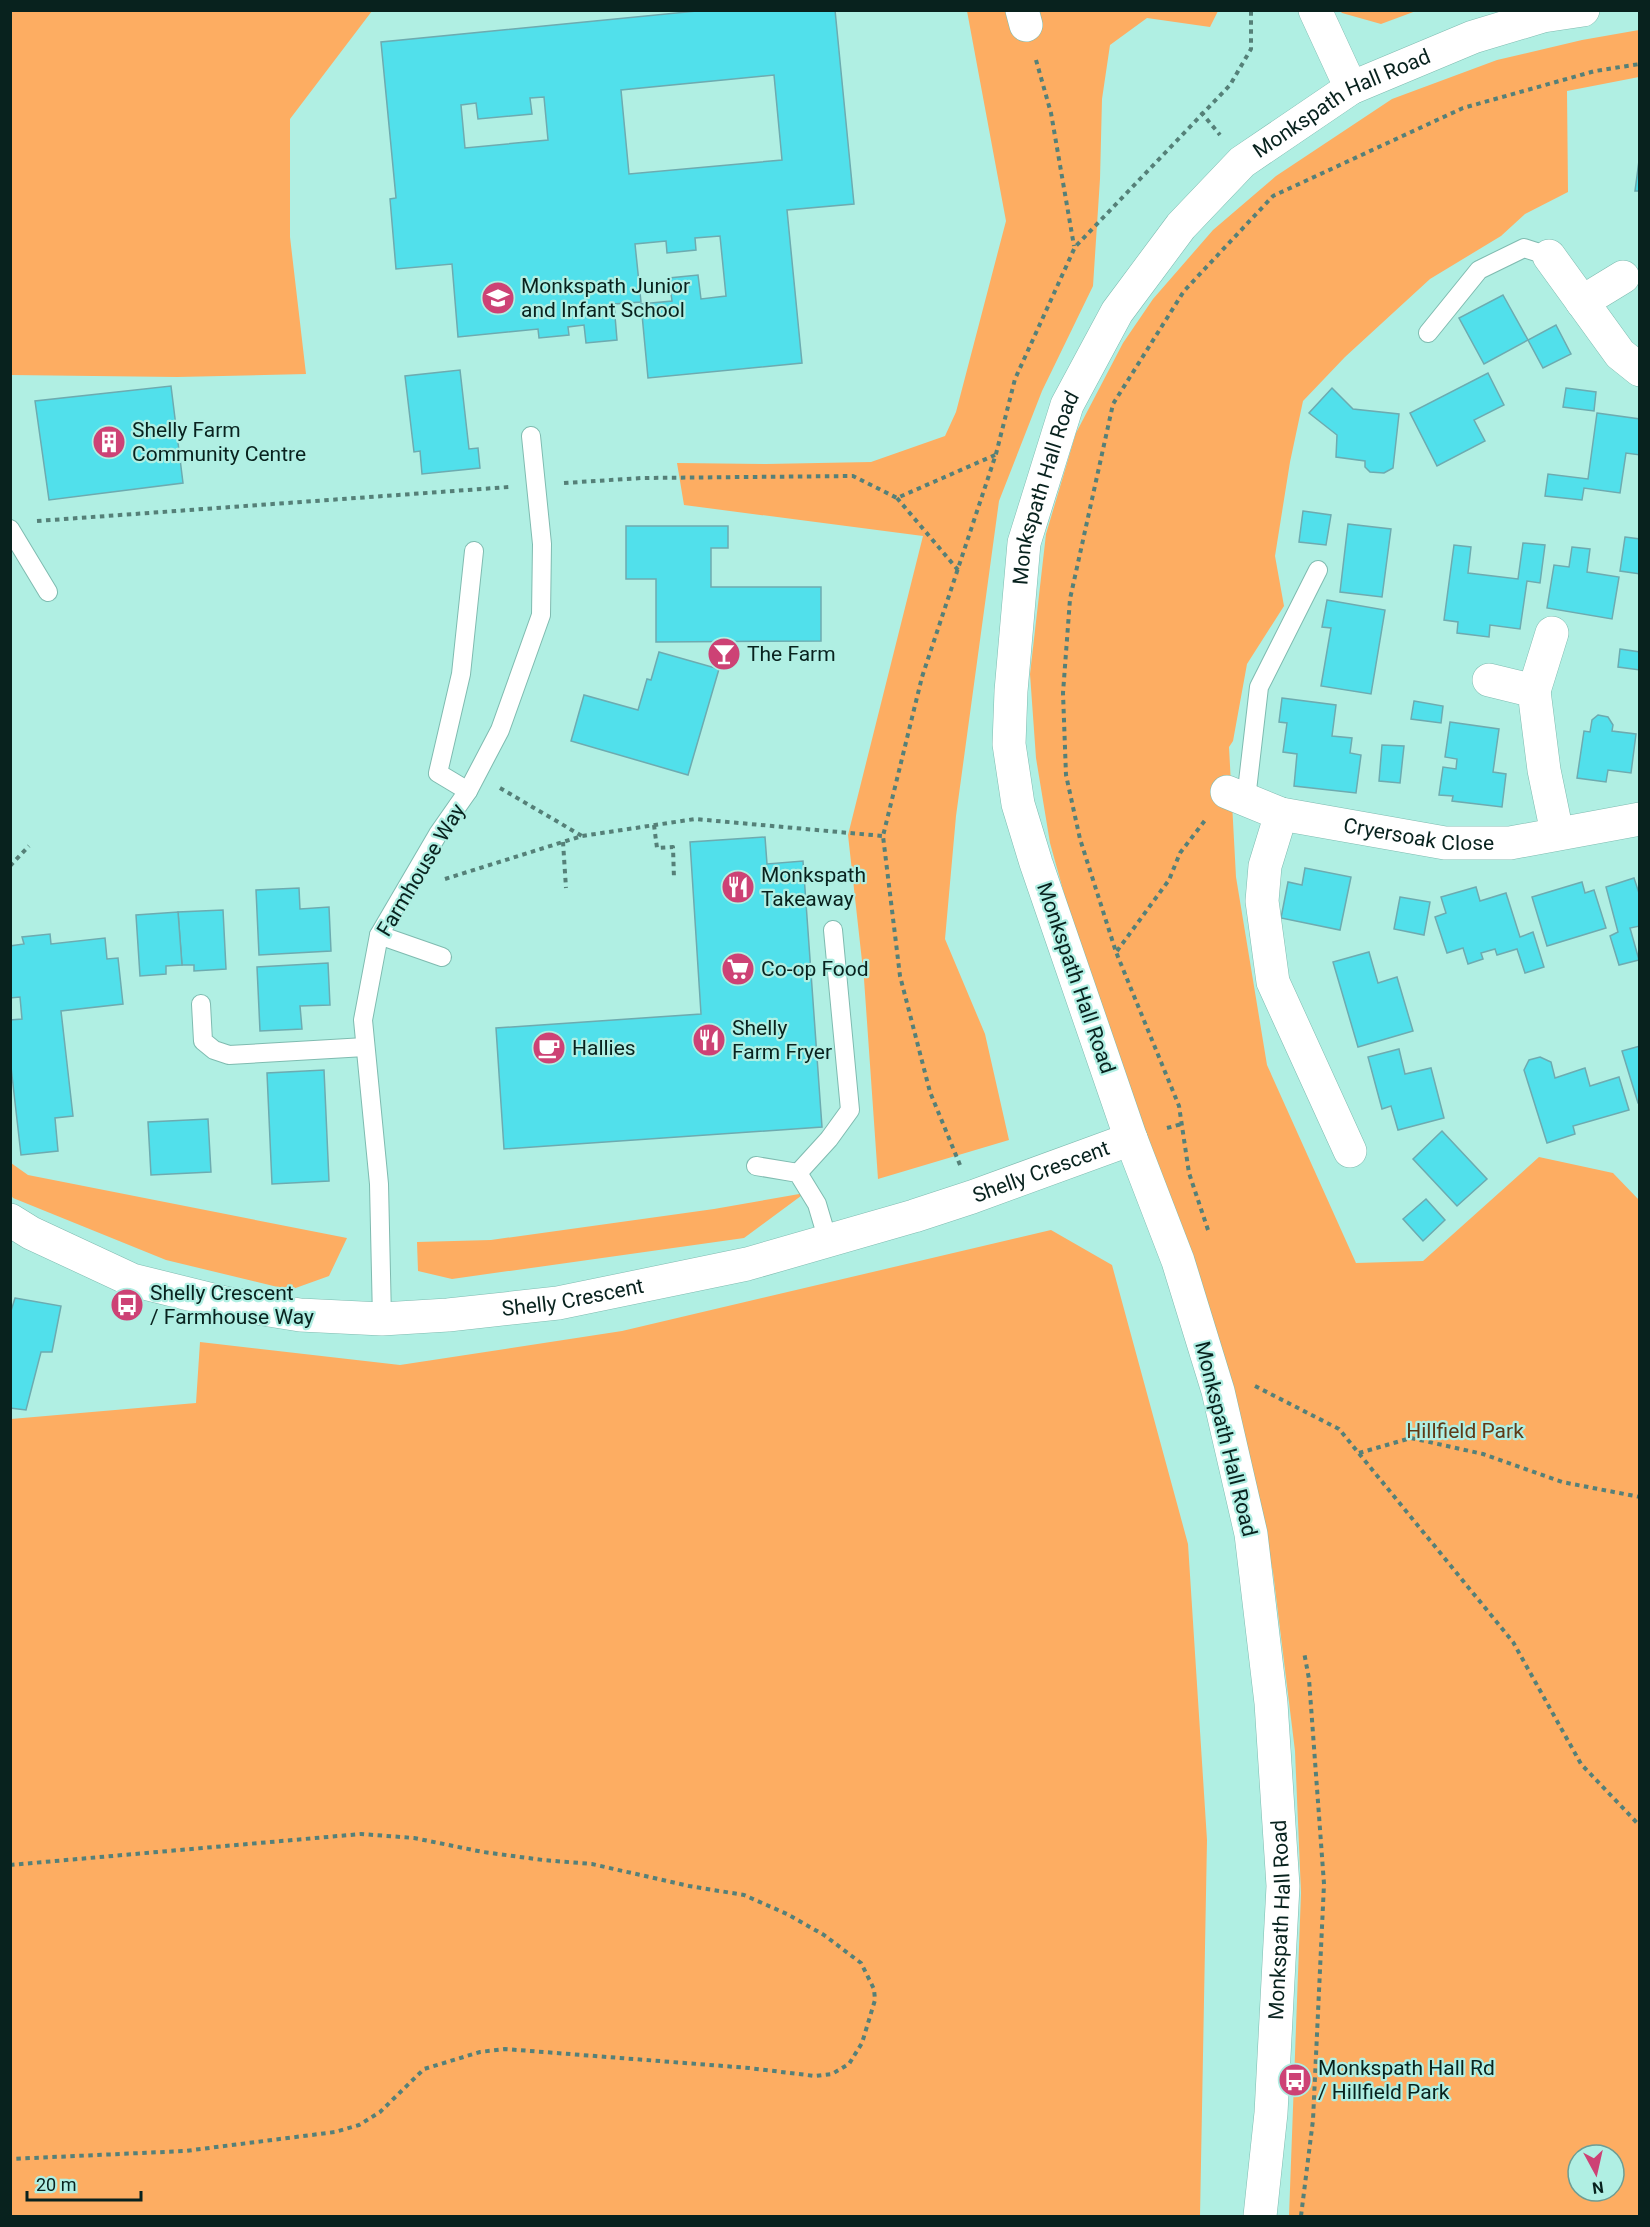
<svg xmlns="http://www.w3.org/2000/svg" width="1650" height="2227" font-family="Roboto,sans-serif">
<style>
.green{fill:#fdad62;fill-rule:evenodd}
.building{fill:#51e0eb;stroke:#6dabb0;stroke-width:1.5;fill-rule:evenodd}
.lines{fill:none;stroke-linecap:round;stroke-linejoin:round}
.lane-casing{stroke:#7fbbb0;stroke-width:20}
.street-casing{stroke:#7fbbb0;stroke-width:34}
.secondary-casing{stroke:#7fbbb0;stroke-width:34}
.path{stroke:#558078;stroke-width:4;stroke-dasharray:4.5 4.5;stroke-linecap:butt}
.lane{stroke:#fff;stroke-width:18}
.street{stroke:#fff;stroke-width:33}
.secondary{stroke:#fff;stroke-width:33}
.labels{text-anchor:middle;stroke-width:4.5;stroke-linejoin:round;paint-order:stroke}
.street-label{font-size:21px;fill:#08221e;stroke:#b0efe3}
.poi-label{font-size:21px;fill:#08221e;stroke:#b0efe3;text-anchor:start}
.park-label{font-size:21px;fill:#5f3a16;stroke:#b0efe3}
</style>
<rect width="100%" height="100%" fill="#b0efe3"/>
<g class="green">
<path d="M11,10L372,11L290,119V237L306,374L177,377L11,375Z"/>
<path d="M967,11H1218L1210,27L1147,18L1110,45L1102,99L1100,179L1093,286L1042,391L999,501L956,816L945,939L985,1034L1009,1140L878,1179L864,979L848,835L923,536L684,505L677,463L766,464L871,462L945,436L956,412L1006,221Z"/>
<path d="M1340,11H1416L1381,24L1342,13Z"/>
<path d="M1639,30V77L1567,91L1568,192L1525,214L1501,236L1430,279L1345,357L1303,401L1290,462L1275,556L1284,606L1247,664L1233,741L1229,747L1236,877L1267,1065L1356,1263L1423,1261L1539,1157L1613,1173L1639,1200V2216H1289L1301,1893L1295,1751L1273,1572L1231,1384L1201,1284L1082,958L1050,843L1036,758L1030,674L1046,534L1076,433L1123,343L1153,299L1213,230L1276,176L1392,99L1497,60L1582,40ZM1578,2155H1614V2191H1578Z"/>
<path d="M11,1163L28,1175L347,1238L329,1276L290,1290L166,1260L13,1198L11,1195Z"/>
<path d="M805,1193L744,1238L452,1279L418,1271L417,1242L491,1240L714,1209Z"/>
<path d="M1051,1230L1112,1265L1188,1544L1207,1840L1200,2216H11V1419L196,1403L200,1342L400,1365L622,1331Z"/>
</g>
<g class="building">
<path d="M707,10H835L854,204L787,210L802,363L648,378L641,304L672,301L669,278L698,275L701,299L726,296L720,236L695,238L696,250L667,253L666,241L635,244L641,302L614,304L617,340L586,343L584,325L568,327L569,335L539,338L538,329L458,337L452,264L396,269L390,199L396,198L381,42ZM774,75L782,160L629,174L621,90ZM544,97L548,140L465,148L461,105L476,103L478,119L532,114L530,98Z"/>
<path d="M1640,153V191H1635Z"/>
<path d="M1503,295L1528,340L1484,364L1459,318Z"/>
<path d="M1556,325L1571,354L1543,368L1528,340Z"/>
<path d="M460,370L469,449L478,448L480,468L422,474L420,451L414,452L405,376Z"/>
<path d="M1488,373L1504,405L1474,420L1485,441L1437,466L1410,413Z"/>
<path d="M171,386L183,483L49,500L35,401Z"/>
<path d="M1332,388L1353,409L1399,414L1393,468L1384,473L1370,472L1365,467V461L1336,457L1337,435L1309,413Z"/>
<path d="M1566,388L1596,392L1594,411L1563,407Z"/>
<path d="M1597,413L1640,419V455L1626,453L1620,493L1584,488L1582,500L1545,496L1548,474L1588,479Z"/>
<path d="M1303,511L1331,515L1326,545L1299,542Z"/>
<path d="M1348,524L1391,529L1382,597L1340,592Z"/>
<path d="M626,526H728V548H711V587H821V641L656,642V579H626Z"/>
<path d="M1625,537L1640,539V574L1620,571Z"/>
<path d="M1523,543L1545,545L1540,583L1527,581L1520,629L1490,625L1489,637L1457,633L1458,622L1444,620L1454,545L1471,547L1468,573L1518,579Z"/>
<path d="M1572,547L1590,549L1587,572L1619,577L1612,619L1547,608L1554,565L1569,567Z"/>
<path d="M1327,600L1385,610L1371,694L1321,686L1331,628L1322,627Z"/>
<path d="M1620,649L1640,652V670L1618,667Z"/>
<path d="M659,652L719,669L688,775L571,741L584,695L638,710L647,679L651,680Z"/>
<path d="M1282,698L1336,705L1332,736L1352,738L1350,753L1361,755L1356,793L1294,786L1297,754L1283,752L1287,723L1279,722Z"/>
<path d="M1414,701L1443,706L1441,723L1411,719Z"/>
<path d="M1598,715L1608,717L1613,725L1612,731L1636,734L1631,773L1608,770L1606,782L1577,778L1584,731L1590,732L1592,720Z"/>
<path d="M1450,722L1499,729L1493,772L1506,774L1502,807L1452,801L1453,796L1439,795L1443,767L1456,769L1457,759L1445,757Z"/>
<path d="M1382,745L1404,746L1400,783L1379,781Z"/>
<path d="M765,837L767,864L803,861L822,1127L504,1149L496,1028L701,1014L690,842Z"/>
<path d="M1305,868L1351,877L1340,930L1281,918L1288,882L1302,885Z"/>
<path d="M1634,878L1640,896V926L1630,928L1639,960L1619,965L1610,936L1618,932L1606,887Z"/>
<path d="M1582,882L1585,893L1594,890L1606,928L1547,946L1532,897Z"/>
<path d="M1476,887L1480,901L1506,893L1520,937L1533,932L1544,967L1525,973L1517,949L1497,955L1495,949L1481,953L1483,959L1468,964L1463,948L1447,953L1435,917L1446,913L1441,897Z"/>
<path d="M299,888L300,909L329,907L331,951L259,955L256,890Z"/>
<path d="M1400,897L1430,902L1424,935L1394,929Z"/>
<path d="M223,910L226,969L194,971V965H182L178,912Z"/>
<path d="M178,912L182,965L166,966V974L140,976L136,915Z"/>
<path d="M50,934L51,944L105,938L107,959L118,958L123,1004L61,1011L73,1116L55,1118L58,1151L21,1155L10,1058V1020L22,1019L20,997L10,998V946L24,944L22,937Z"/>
<path d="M1369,952L1378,983L1397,977L1413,1031L1358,1047L1333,962Z"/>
<path d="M328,963L330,1005L300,1006L302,1029L260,1031L257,967Z"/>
<path d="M1640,1046V1103H1638L1622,1051Z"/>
<path d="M1399,1049L1405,1074L1431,1068L1444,1118L1398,1130L1391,1106L1382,1109L1368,1057Z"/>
<path d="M1540,1057L1551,1062L1555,1078L1585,1068L1590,1086L1619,1077L1629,1110L1573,1126L1575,1134L1547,1143L1524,1070L1529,1060Z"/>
<path d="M324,1070L329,1181L272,1184L267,1073Z"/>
<path d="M208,1119L211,1172L151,1175L148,1122Z"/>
<path d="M1442,1131L1487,1179L1457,1206L1413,1159Z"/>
<path d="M1426,1199L1445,1220L1423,1241L1403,1219Z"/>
<path d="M15,1298L61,1306L52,1352H41L26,1410L10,1408V1314Z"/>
</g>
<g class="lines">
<defs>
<g id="lane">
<path d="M1428,333L1479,270L1524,248L1549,256"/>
<path d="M10,529L48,592"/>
<path d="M468,791L438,773L461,674L474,551"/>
<path d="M1246,799L1259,687L1318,570"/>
<path d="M379,935L442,957"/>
<path d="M201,1004L203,1041L214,1050L229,1055L365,1047"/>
<path d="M756,1166L798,1173L817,1204L828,1241"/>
<path d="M798,1173L829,1139L850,1110L833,930"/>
<path d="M382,1319L379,1184L363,1020L379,935L438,834L468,791L500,730L541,615L542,544L531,436"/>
</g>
<g id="street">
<path d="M1022,10L1026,25"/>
<path d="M1549,256L1620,354L1640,370"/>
<path d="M1582,302L1623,277"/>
<path d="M1489,680L1534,691L1544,770L1557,833"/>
<path d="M1534,691L1552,633"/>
<path id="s1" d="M1227,792L1281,814L1445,843H1510L1640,819"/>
<path d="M1281,814L1265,866L1262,901L1273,982L1350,1151"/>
</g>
<g id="secondary">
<path d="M1315,10L1351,88"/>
<path id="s2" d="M10,1220L31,1233L132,1280L225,1303L300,1315L382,1319L448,1315L558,1303L747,1264L914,1216L972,1197L1131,1139"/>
<path id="s3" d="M1260,2216L1271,2113L1283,1886L1271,1703L1251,1534L1218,1391L1178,1261L1131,1139L1036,863L1018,804L1009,744L1011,691L1024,543L1067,405L1117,312L1181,226L1242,162L1351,88L1473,37L1543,16L1583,10"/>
</g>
</defs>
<use href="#lane" class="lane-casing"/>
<use href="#street" class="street-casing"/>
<use href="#secondary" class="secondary-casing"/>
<g class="path">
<path d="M1036,60L1051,113L1074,246"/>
<path d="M1201,112L1220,135"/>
<path d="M564,483L642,478L853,476L897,498L995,455"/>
<path d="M897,498L958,570"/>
<path d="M37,521L509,487"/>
<path d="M500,788L582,836"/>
<path d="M654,825L657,848L673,847L674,879"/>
<path d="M563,842L566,888"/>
<path d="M10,866L29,846"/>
<path d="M445,879L582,836L695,819L883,836"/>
<path d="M1117,951L1169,880L1180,853L1206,819"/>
<path d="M1167,1128L1182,1124"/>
<path d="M960,1165L930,1092L900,976L883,836L922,677L996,454L1015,379L1075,247L1230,85L1251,49V10"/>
<path d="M1208,1230L1189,1173L1179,1106L1116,952L1080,839L1066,775L1063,693L1070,599L1113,404L1184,291L1273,196L1463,108L1595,71L1640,64"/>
<path d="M1255,1386L1339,1429L1513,1642L1581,1764L1640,1826"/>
<path d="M1359,1453L1411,1438L1483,1454L1562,1482L1640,1497"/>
<path d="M10,1865L361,1834L414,1838L483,1852L543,1860L592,1864L689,1886L744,1895L787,1914L824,1935L861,1963L874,1989L875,2000L862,2043L849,2064L832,2074L815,2076L749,2068L505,2049L480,2052L424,2069L380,2112L359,2125L335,2132L185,2151L10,2159"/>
<path d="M1301,2216L1313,2120L1324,1884L1309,1679L1304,1652"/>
</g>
<use href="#lane" class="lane"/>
<use href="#street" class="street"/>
<use href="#secondary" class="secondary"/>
</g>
<defs>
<symbol id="school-disc" viewBox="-11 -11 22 22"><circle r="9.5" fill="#cd4275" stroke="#b0efe3"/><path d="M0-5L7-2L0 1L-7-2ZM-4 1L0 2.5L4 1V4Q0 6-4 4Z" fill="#fff"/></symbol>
<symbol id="building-disc" viewBox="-11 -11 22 22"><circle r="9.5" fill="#cd4275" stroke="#b0efe3"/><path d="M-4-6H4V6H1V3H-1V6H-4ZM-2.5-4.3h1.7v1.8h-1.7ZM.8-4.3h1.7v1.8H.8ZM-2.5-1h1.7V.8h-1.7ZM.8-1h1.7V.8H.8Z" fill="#fff"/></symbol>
<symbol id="bar-disc" viewBox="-11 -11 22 22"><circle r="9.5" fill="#cd4275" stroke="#b0efe3"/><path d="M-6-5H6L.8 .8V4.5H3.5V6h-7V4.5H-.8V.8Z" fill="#fff"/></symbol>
<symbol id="restaurant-disc" viewBox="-11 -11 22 22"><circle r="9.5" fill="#cd4275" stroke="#b0efe3"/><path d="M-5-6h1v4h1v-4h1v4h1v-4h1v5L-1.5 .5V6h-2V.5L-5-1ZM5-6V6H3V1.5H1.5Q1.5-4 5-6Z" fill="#fff"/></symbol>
<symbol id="supermarket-disc" viewBox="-11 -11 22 22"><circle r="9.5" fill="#cd4275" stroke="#b0efe3"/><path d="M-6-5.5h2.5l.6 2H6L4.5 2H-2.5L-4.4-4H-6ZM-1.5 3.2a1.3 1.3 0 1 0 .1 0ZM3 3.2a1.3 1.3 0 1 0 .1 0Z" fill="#fff"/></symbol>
<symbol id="cafe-disc" viewBox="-11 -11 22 22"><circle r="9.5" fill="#cd4275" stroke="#b0efe3"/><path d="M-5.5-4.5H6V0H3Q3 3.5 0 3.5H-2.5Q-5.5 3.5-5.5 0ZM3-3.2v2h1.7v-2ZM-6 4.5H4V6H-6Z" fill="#fff"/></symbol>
<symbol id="bus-disc" viewBox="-11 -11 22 22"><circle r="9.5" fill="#cd4275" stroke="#b0efe3"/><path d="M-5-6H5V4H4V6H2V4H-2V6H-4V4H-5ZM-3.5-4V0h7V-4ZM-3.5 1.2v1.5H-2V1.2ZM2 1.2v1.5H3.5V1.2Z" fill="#fff"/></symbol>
</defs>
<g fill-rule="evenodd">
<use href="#school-disc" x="479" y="279" width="38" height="38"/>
<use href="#building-disc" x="90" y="423" width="38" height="38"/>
<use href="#bar-disc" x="705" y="635" width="38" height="38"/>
<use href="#restaurant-disc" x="719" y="868" width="38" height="38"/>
<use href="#supermarket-disc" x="719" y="950" width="38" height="38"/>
<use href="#restaurant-disc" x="690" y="1021" width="38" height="38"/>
<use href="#cafe-disc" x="530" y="1029" width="38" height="38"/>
<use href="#bus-disc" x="108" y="1286" width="38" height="38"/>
<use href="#bus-disc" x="1276" y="2061" width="38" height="38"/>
</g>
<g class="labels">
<g class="street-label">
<text dy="7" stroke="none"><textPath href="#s3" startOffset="2276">Monkspath Hall Road</textPath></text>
<text dy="7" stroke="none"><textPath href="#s3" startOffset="1772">Monkspath Hall Road</textPath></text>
<text dy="7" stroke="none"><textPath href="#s1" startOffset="198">Cryersoak Close</textPath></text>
<text transform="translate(421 870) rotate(-59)" y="7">Farmhouse Way</text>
<text transform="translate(1076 978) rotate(71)" y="7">Monkspath Hall Road</text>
<text dy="7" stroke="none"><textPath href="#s2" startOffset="1068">Shelly Crescent</textPath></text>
<text dy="7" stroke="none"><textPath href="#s2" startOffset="582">Shelly Crescent</textPath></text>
<text transform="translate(1226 1439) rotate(76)" y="7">Monkspath Hall Road</text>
<text dy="7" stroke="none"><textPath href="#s3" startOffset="297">Monkspath Hall Road</textPath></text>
</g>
<g class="poi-label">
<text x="521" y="293">Monkspath Junior<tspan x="521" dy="24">and Infant School</tspan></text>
<text x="132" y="437">Shelly Farm<tspan x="132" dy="24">Community Centre</tspan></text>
<text x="747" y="661">The Farm</text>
<text x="761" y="882">Monkspath<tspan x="761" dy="24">Takeaway</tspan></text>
<text x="761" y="976">Co-op Food</text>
<text x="732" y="1035">Shelly<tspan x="732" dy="24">Farm Fryer</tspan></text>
<text x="572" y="1055">Hallies</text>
<text x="150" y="1300">Shelly Crescent<tspan x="150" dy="24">/ Farmhouse Way</tspan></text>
<text x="1318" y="2075">Monkspath Hall Rd<tspan x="1318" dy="24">/ Hillfield Park</tspan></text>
</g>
<g class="park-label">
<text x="1465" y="1438">Hillfield Park</text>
</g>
</g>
<rect width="1650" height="2227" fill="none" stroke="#08221e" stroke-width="24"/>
<g transform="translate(1596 2173) rotate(172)"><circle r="28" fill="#b0efe3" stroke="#6d9d94" stroke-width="1.5"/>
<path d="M0-4.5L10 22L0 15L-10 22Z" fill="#cd4275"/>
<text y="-9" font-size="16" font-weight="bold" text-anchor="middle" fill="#08221e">N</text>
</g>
<path d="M27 2191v9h114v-9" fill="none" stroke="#08221e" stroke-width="3"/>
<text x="36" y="2191" font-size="18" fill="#08221e" stroke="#b0efe3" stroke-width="4.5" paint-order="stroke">20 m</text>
</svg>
